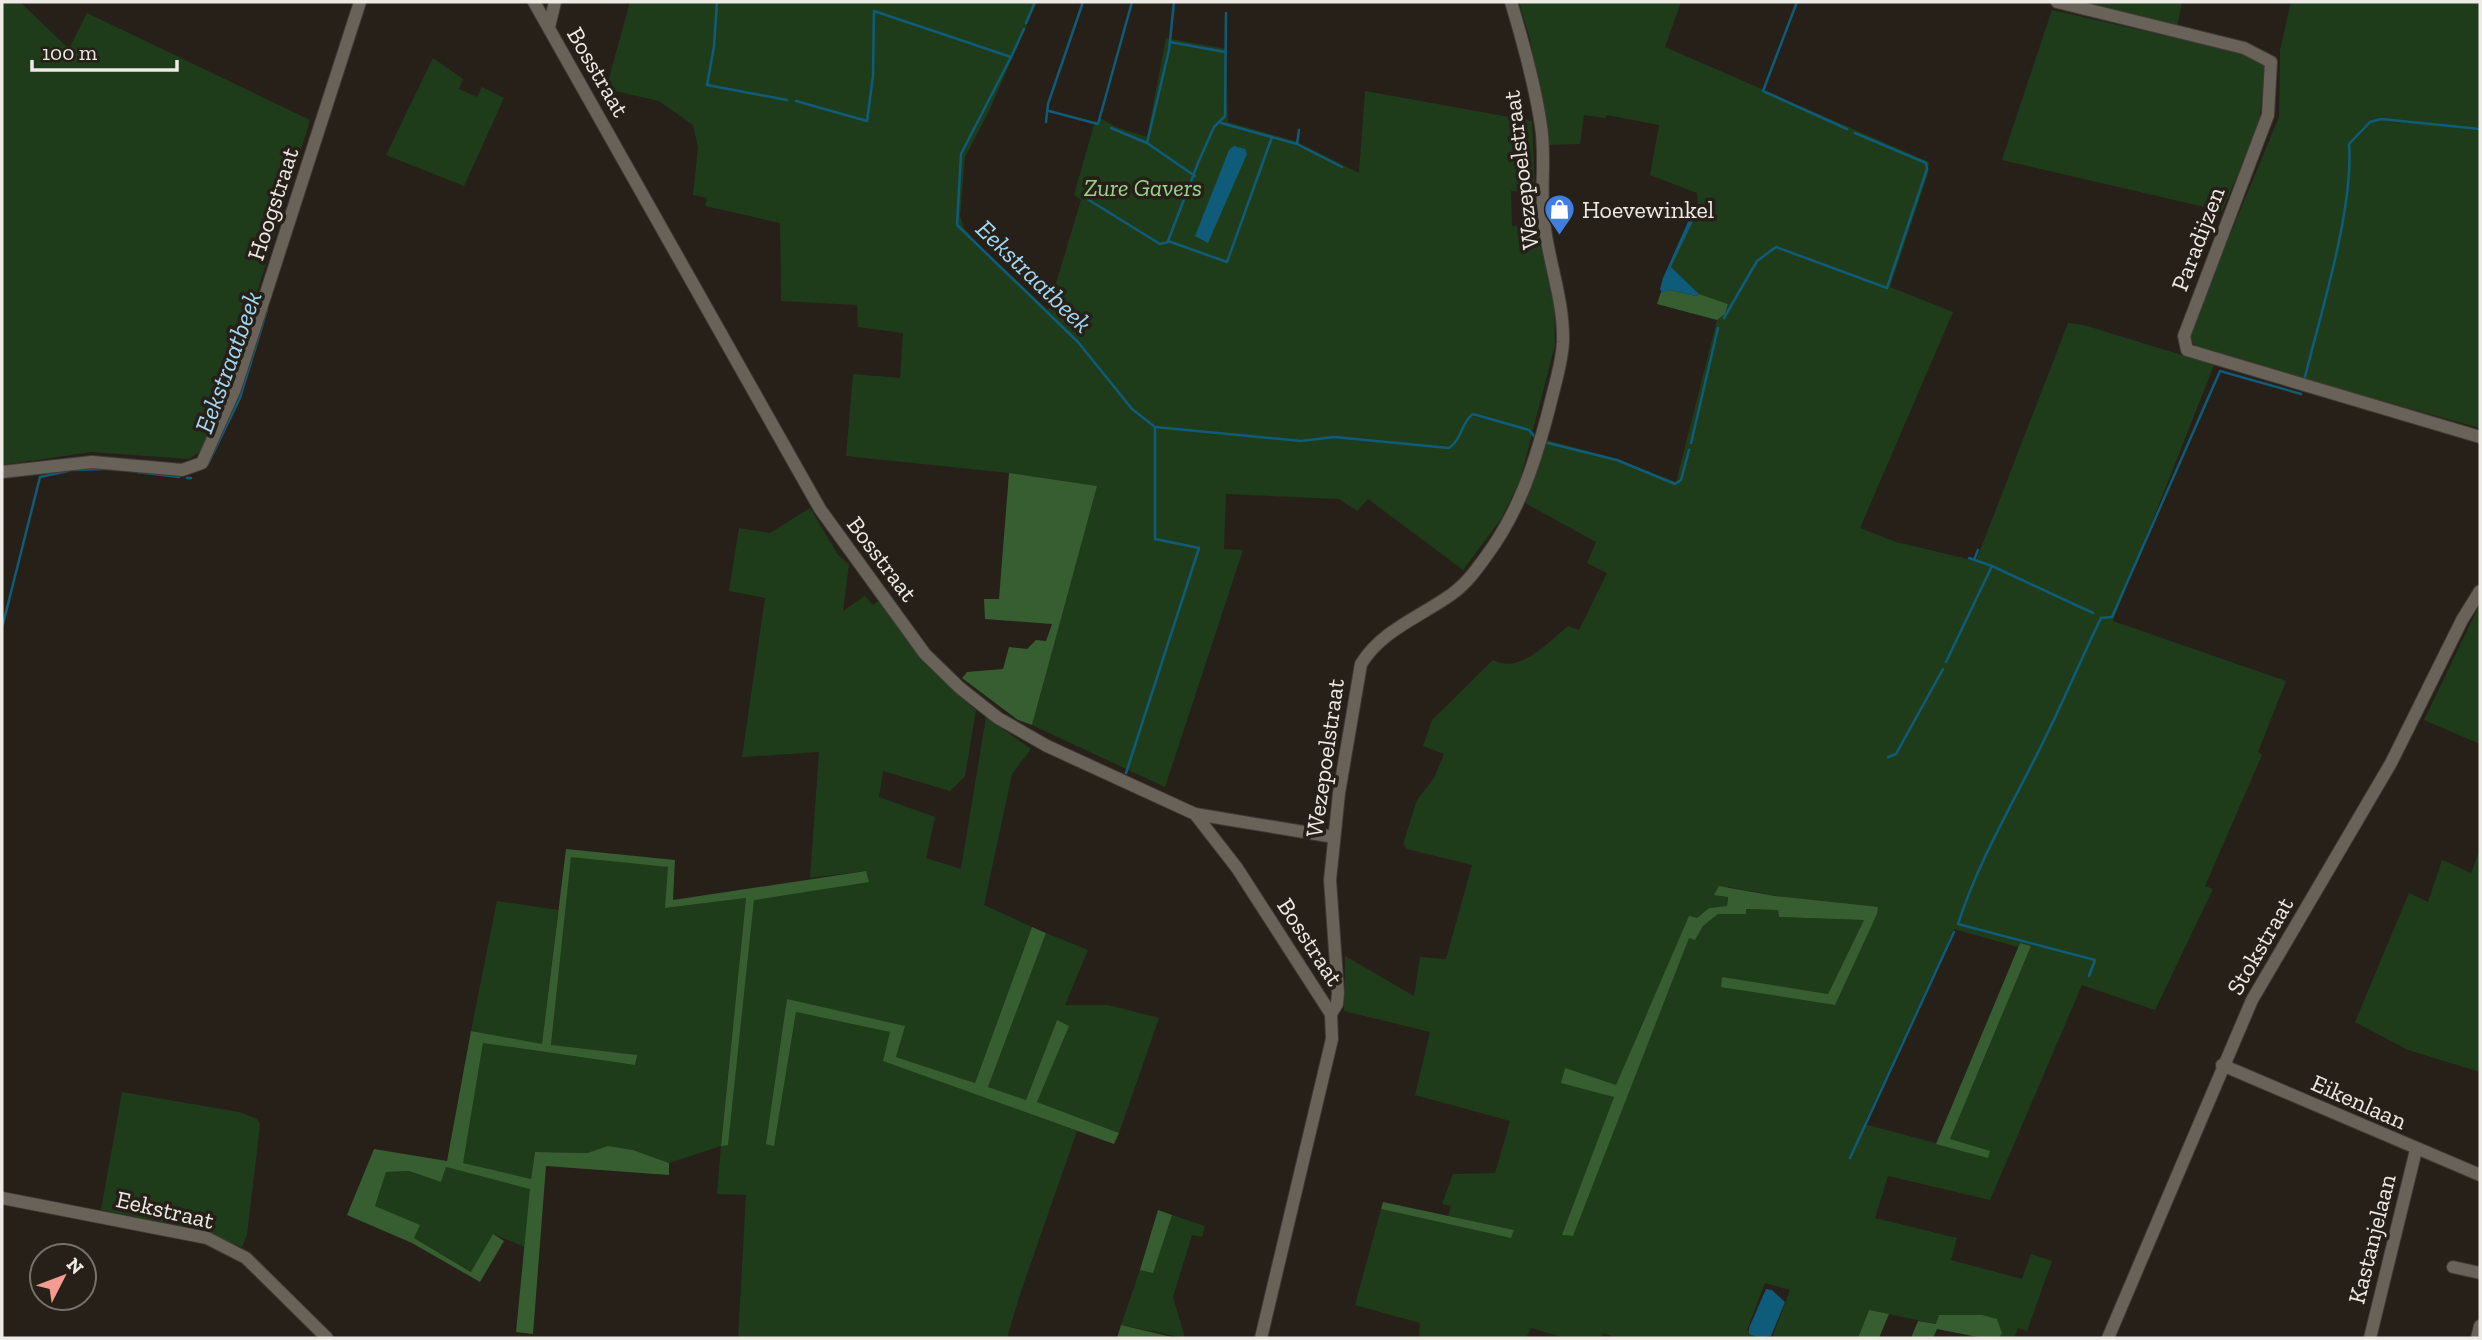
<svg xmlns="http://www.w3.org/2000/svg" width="2482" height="1340" font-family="'Zilla Slab',serif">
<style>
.green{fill:#1f3c1a;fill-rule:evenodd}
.forest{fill:#375e30}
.water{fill:#0f5b7a}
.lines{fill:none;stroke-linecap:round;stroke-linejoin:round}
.stream{stroke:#0f5b7a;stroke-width:2.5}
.minor-casing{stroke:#403a36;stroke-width:14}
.minor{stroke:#696259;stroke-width:12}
.labels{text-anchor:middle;stroke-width:7;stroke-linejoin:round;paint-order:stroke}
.street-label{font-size:24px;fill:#eeeae5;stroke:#262019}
.park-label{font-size:24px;font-style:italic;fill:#99d58f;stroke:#262019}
.poi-label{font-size:24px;fill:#eeeae5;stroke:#262019;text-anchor:start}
.water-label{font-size:26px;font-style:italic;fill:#a2d8f4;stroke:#262019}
</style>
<rect width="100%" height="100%" fill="#262019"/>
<g class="green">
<path d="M2,2H20L69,49L87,13L310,120L228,387L201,451L189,459L91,452L2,465Z"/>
<path d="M630,2H1037L989,111L965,157L960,216L964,228L977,243L1048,310L1081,200L1074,195L1095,121L1099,122L1100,118L1116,127L1147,137L1166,38L1226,49L1228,122L1295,141L1359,173L1365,91L1532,121L1535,192L1511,191L1512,226L1538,224L1554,298L1555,345L1520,480L1501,519L1463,570L1368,499L1357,511L1339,499L1226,494L1224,549L1243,550L1165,787L1032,725L1096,486L1009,473L846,456L853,374L900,378L903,333L858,327L857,305L781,301L780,223L705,206L707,198L693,195L698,147L693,125L659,101L606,89Z"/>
<path d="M1519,2H1681L1665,47L1929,162L1928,174L1890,287L1953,312L1860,528L1896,542L1976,561L2068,323L2084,325L2214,365L2113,621L2286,681L2258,752L2262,755L2205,886L2213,889L2155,1010L2082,985L1990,1200L1888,1176L1875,1218L1957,1238L1951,1260L2022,1279L2031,1254L2052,1261L2027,1331L2018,1328L2014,1338H1999L2002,1333L1936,1324L1869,1310L1858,1338H1772L1790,1290L1765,1283L1747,1330L1770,1338H1617L1603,1333L1601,1338H1565L1531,1328L1526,1338H1419L1420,1323L1355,1305L1381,1209L1511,1238L1513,1230L1448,1216L1451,1206L1442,1204L1453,1174L1495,1173L1510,1121L1415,1095L1430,1032L1344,1011L1345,956L1414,996L1420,957L1446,959L1472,865L1407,849L1403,844L1417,800L1434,778L1444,754L1423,746L1432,720L1493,660C1520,675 1548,642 1568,626L1579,630L1607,573L1587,563L1596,542L1525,503L1547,440L1617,459L1676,482L1717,320L1725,314L1728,304L1699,294L1671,267L1698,208L1697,193L1650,175L1659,125L1607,115L1605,118L1584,115L1580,144L1548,145L1530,39ZM1728,887L1877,914L1834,1005L1722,978L1828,994L1864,920L1779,917L1778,910L1746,909V914H1718L1703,926L1695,939L1689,937L1573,1236L1563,1235L1614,1097L1565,1069L1616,1086L1644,1019L1697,918L1709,908L1727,906ZM1954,929L2018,947L2020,943L2031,946L1950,1139L1988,1157L1864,1124Z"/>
<path d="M2070,2H2182L2177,27Z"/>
<path d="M2291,2H2480V428L2199,350L2188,336L2279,117L2280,50Z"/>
<path d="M2052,10L2237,52L2263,61L2265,67L2259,125L2222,211L2002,160Z"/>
<path d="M433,58L463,79L459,89L477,97L482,87L504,98L464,186L386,155Z"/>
<path d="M810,508L838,555L849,564L843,611L865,596L873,605L880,600L924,663L976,710L965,776L950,791L883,771L879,797L935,817L926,858L961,869L986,717L1031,749L1012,774L984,905L1032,927L975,1083L896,1057L904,1026L787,1000L774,1145L796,1012L891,1032L884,1061L1077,1131L1019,1297L1007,1338H738L746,1195L717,1194L721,1146L669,1163L633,1150L608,1146L587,1153L535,1152L531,1179L462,1163L483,1043L635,1065L636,1055L551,1046L571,856L669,867L666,908L746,898L721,1145L728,1144L754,899L865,871L810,878L819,752L742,757L765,598L729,591L739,528L770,533Z"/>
<path d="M2480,604V744L2424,720Z"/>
<path d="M2480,850V1072L2408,1050L2355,1022L2409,893L2428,902L2442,860L2471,873Z"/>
<path d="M497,901L558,910L542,1045L471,1031Z"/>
<path d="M1046,933L1088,950L1065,1005H1108L1159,1018L1119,1133L1037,1102L1068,1026L1057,1020L1026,1100L988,1087Z"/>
<path d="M122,1092L239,1112L257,1119L260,1125L247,1235L242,1247L196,1229L101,1210Z"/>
<path d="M446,1167L531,1189L525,1247L493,1234L472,1272L414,1238L419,1225L375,1206L386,1172L409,1171L441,1182Z"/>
<path d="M1172,1215L1205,1226L1202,1237L1192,1235L1173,1297L1185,1338L1121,1325L1140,1270L1153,1272Z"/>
</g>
<g class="forest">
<path d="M1670,290L1696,296L1699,294L1728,304L1725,314L1717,320L1657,304L1661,292Z"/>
<path d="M1009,473L1097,486L1032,725L1018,720L962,678L967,672L1003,669L1009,647L1027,649L1036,640L1046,641L1052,624L985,619L984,599H999Z"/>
<path d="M566,849L675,860L673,900L866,871L869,882L754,900L728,1145L721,1146L746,898L665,908L668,867L571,857L551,1045L637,1055L635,1065L483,1043L463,1163L531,1179L535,1152L587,1153L608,1146L633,1150L669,1163V1175L546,1166L533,1334L516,1332L530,1189L446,1167L441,1182L409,1171L386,1172L375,1206L420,1225L414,1238L471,1272L493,1234L504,1241L480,1282L412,1243L347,1215L374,1149L447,1161L471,1031L542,1044Z"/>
<path d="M1719,886L1775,896L1878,907L1877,914L1835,1005L1721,987L1722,977L1828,994L1864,920L1779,917L1778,910L1746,909V914H1718L1703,926L1695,940L1689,938L1573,1236L1562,1235L1614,1097L1561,1083L1565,1068L1616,1085L1689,916L1697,918L1709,908L1727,906L1728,897L1714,895Z"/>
<path d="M1032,927L1046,933L988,1087L1026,1100L1057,1020L1069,1026L1037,1102L1119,1133L1114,1144L883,1061L890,1032L796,1012L774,1146L766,1144L787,999L905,1026L896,1057L975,1083Z"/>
<path d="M2020,943L2031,946L1950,1139L1990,1151L1988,1158L1936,1144Z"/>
<path d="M1383,1202L1514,1230L1511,1238L1381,1209Z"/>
<path d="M1158,1210L1172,1215L1153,1273L1140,1270Z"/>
<path d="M1869,1310L1889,1314L1879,1338H1858Z"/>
<path d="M1939,1315H1982L1997,1319L2002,1333L1999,1338H1983L1937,1329L1933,1338H1911L1918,1321L1936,1324Z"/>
<path d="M1121,1325L1176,1338H1117Z"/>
</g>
<g class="water">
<path d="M1234,146L1245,149L1247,154L1208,243L1195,236L1229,150Z"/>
<path d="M1691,215L1693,221L1671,267L1699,294L1696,296L1670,290L1662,293L1660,289L1663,278Z"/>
<path d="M1766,1289L1772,1290L1785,1302L1771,1336L1760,1338L1749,1334V1328Z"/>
</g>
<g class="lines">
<g class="stream">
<path d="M717,2L714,46L707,85L787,100"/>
<path d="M1797,2L1763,91L1847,129"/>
<path d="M1226,13L1225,116L1214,127L1198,163L1168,241L1227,262L1272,137"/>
<path d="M1026,23L1035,2"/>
<path d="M1170,42L1225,52"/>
<path d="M1011,57L1024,29"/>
<path d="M796,101L867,121L873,76L874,11L1011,57L961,154L957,225L1078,342L1132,409L1155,427L1301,441L1334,437L1449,448C1462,440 1461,422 1473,414L1529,430L1535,437"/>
<path d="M1049,111L1098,124L1132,2"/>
<path d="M1046,122L1048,104L1083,2"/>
<path d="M1221,123L1297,144L1342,167"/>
<path d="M1111,128L1147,143L1195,176"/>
<path d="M1147,143L1169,50L1174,2"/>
<path d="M1297,144L1299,130"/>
<path d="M1084,197L1160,244L1168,242"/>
<path d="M1724,318L1757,261L1776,247L1887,288L1927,169L1926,163L1855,133"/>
<path d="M2305,377C2321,312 2354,208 2349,144L2370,122L2381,119L2480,129"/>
<path d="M1548,443L1617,460L1675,484L1681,480L1689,450"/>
<path d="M1691,443L1718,328"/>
<path d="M208,464L240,398L267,310"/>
<path d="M74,470L103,469"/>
<path d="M137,472L179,477"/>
<path d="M187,478H191"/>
<path d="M1969,558L1992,566"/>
<path d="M1974,560L1978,550"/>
<path d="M2,628L40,477L68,471"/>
<path d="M1946,662L1992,566L2093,613"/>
<path d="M1888,757L1896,754L1943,669"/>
<path d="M1126,773L1199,548L1155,539V428"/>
<path d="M2089,976L2095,960L1958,924C1980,856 2018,795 2049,730C2067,693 2083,655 2101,618L2112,617L2220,371L2301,394"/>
<path d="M1850,1158L1954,932"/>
</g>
<defs>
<g id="minor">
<path d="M534,2L820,509L925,654L960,688L998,718L1047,746L1195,814L1237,868L1331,1014L1332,1039L1261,1338"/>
<path d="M2057,2L2244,48L2271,62L2268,115L2184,336L2187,350L2480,437"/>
<path d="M549,27L555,2"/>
<path d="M2,472L92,462L182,470L202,463L235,389L360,2"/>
<path d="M1195,814L1334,837"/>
<path d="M1331,1014L1337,1004L1338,993L1330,880L1339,793L1361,664C1382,630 1420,617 1452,594C1467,583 1477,569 1487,555C1520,510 1535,462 1549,409C1554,387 1562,364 1563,342C1564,299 1548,261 1544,221C1540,189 1546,157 1541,126C1535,84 1523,42 1511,2"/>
<path d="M2222,1065L2480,1175"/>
<path d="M2,1198L207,1238L246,1258L327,1338"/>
<path d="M2453,1267L2480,1273"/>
<path d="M2108,1338L2252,1000L2391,763L2462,620L2480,591"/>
<path d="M2370,1338L2416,1150"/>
<path d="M2477,1338L2480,1326"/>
</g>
</defs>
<use href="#minor" class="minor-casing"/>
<use href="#minor" class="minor"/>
</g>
<defs>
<symbol id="shop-pin" viewBox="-11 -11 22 30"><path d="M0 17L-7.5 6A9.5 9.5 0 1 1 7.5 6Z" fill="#3f7fe0" stroke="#262019"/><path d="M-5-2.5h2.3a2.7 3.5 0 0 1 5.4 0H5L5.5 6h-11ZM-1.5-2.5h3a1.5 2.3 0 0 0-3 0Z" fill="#fff"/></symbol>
</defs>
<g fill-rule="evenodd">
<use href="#shop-pin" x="1542" y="192" width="35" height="47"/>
</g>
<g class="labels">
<g class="street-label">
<text transform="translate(598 72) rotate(60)" y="8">Bosstraat</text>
<text transform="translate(1521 170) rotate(-97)" y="8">Wezepoelstraat</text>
<text transform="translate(273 204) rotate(-72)" y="8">Hoogstraat</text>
<text transform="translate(2198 239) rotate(-69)" y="8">Paradijzen</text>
<text transform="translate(882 559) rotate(53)" y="8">Bosstraat</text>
<text transform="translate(1325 758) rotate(-82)" y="8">Wezepoelstraat</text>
<text transform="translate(1310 942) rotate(57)" y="8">Bosstraat</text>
<text transform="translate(2260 946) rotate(-60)" y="8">Stokstraat</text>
<text transform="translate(2359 1102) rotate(24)" y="8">Eikenlaan</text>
<text transform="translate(165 1210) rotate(13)" y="8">Eekstraat</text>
<text transform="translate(2372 1239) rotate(-76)" y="8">Kastanjelaan</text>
</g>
<g class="park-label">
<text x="1143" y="196">Zure Gavers</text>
</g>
<g class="poi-label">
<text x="1582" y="218">Hoevewinkel</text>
</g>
<g class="water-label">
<text transform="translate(1034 276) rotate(44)" y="9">Eekstraatbeek</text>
<text transform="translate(228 362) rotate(-70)" y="9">Eekstraatbeek</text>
</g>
</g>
<rect width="2482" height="1340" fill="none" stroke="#eeeae5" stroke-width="7"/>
<g transform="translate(63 1277) rotate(48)"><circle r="33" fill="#262019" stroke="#76716b" stroke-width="2"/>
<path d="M0-5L12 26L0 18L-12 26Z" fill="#f59c91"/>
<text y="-10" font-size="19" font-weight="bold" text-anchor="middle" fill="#eeeae5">N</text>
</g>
<path d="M32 60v10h145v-10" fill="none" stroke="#eeeae5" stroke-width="3.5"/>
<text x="42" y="60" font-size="21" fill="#eeeae5" stroke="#262019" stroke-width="5" paint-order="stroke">100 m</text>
</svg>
